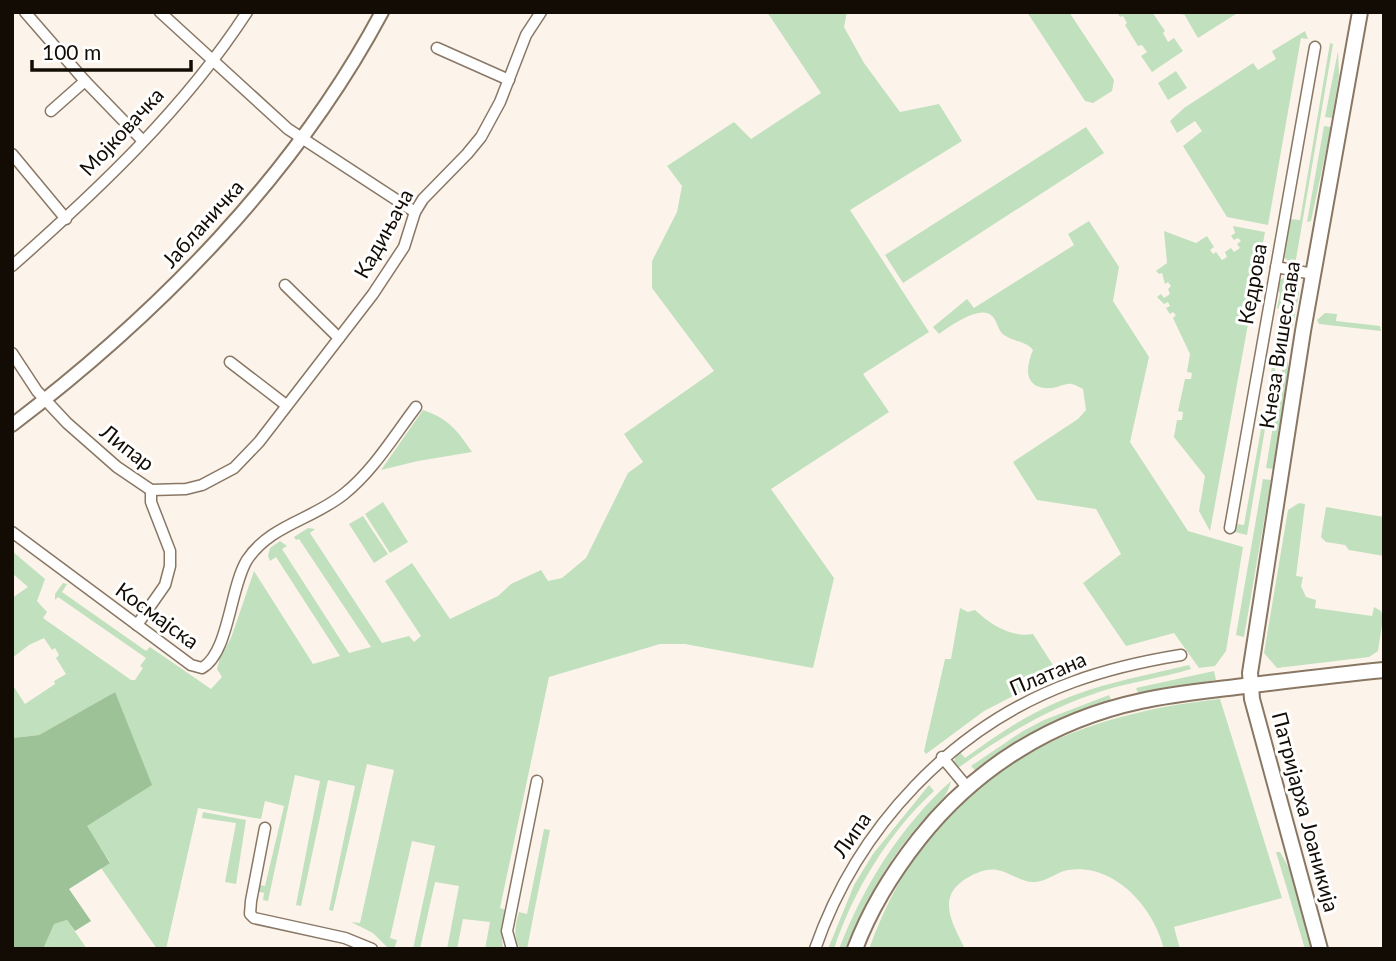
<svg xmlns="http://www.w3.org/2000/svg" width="1396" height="961" font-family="Lato,sans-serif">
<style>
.green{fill:#c1e0bd}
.forest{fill:#9ec298}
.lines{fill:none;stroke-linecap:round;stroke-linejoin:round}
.minor-casing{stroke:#897764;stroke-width:13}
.tertiary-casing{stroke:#897764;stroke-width:16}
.secondary-casing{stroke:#897764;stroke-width:18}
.minor{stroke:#fff;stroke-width:10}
.tertiary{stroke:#fff;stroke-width:12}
.secondary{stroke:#fff;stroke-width:14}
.labels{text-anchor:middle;stroke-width:6;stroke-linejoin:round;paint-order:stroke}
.street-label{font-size:21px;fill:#120c05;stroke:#fff}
</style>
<rect width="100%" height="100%" fill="#fcf4eb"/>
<g class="green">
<path d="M767,12H847L844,27L864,63L900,112L939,104L962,141L850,210L929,332L863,374L889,412L771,489L834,578L813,668L685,644H660L549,677L500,908L506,910L501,927L503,949H485L490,922L463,919L457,949H447L459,886L435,882L420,949H413L435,846L412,841L390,938L397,940L394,949H389L373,933L351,922L360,923L394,770L367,764L333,911L329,910L355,786L328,780L301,906L296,905L320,781L295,775L268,901L263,900L264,893L257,891L258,885L265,886L284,806L265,801L261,819L198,808L166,949H157L101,868L110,862L86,826L115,692L39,735L12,738V684L25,704L55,684L54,681L66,674L56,658L59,655L55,648L52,650L44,638L29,645L12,658V598L28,587L12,573V551L45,579L37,601L47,612L43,618L131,680H135L143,668L140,666L146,658L58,597L55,600V594L63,583L67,584L62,592L146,651L150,647L211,689L222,677L217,669L220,658L231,638L254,571L313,664L340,656L276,557L270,561L268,556L270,548L280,541L287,546L282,549L349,653L371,647L299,539L296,540L294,537L308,528L315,529L310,533L382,643L409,636L414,642L421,636L385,581L412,563L450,619L498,596L511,584L541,570L548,581L562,578L586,558L628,473L643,462L624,434L714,371L652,288V261L677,212L682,186L667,166L734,122L751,139L821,93Z"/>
<path d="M1027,12H1069L1114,80L1112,91L1093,103L1085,101Z"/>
<path d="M1117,12H1152L1165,31L1163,33L1168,42L1174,38L1183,51L1152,72L1141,56L1147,52L1142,45L1138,46L1125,25L1127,23L1123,16L1120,17Z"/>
<path d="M1180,12H1239L1198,38L1184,14L1182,15Z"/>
<path d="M1305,31L1308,39L1301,38L1268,225L1227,217L1183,146L1202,131L1195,121L1177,133L1170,121L1184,108L1253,63L1258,70L1276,59L1272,51Z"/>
<path d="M1330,43L1333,44L1295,265L1283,257L1289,219L1300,220Z"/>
<path d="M1338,51L1339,76L1332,118L1325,117Z"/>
<path d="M1176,71L1187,88L1168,100L1158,83Z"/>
<path d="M1324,126L1331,127L1311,221L1307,222Z"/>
<path d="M1086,127L1104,153L903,283L885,255Z"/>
<path d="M1089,221L1119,267L1113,301L1149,357L1130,442L1188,531L1243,547L1226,651L1215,666L1199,668L1174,633L1126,646L1083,583L1121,554L1096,509L1037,500L1013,462L1078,419L1086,410L1083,389C1079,387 1076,385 1072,384C1065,383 1058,388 1051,388C1024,390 1025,368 1033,350C1026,341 1014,342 1004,335C998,331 998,323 993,317C982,303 950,326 939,334L933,327L967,299L974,308L1074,245L1068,234Z"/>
<path d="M1233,226L1265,232L1210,531L1199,511L1205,476L1174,437L1177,420H1182L1183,412L1178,411L1185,379H1191L1192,373L1187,372L1190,354L1173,318L1176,315L1173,312L1170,314L1166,308L1170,306L1168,302L1164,304L1157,297L1161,294L1164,298L1170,294L1168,289L1171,286L1168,282L1165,284L1162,273L1159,274L1156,271L1167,263L1164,231L1196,243L1207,236L1214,247L1210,250L1213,254L1216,252L1222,260L1227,257L1225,252L1231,248L1234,252L1240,248L1237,244L1241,241L1238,238L1234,240L1231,236L1235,233Z"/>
<path d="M1286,276H1291L1247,535L1235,532L1236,524L1244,525L1282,310L1277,308L1280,294L1278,289L1279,281Z"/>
<path d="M1297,282L1299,293L1287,357L1289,372L1273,469L1266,468Z"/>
<path d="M1325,313L1337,314L1336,321L1380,326L1381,331L1319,324L1317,320Z"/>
<path d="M423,410C449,419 457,430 472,452L418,461L381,470Z"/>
<path d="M1263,479L1271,480L1244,637L1236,635Z"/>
<path d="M383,502L408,542L390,553L365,514Z"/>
<path d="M1299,503L1305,504L1296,576L1303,577L1301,586L1306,597L1316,600L1315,608L1372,616L1374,607L1381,611L1383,618L1378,651L1369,657L1277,668L1264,653L1288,510Z"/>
<path d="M1326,507L1384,517V556L1349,550L1345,545L1326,542L1321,537Z"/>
<path d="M363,516L388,554L374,563L349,524Z"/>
<path d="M960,608L968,612L975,610C990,624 1011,638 1033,634L1058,673L984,711L926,754L924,751L945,659H951Z"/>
<path d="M1189,665L1191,669C1161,678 1131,682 1102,691C1050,708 1005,734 961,766L957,768L953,764L958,750L965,758C993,738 1021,718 1053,704C1096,684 1143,676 1189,665Z"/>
<path d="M1214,671L1216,680L1138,693L1136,688Z"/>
<path d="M1109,695L1111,700C1061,718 1018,739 976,771L971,766L1023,731L1044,720Z"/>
<path d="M1220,699L1282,898L1174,927L1180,949H1164C1154,908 1115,863 1068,870C1056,872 1045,883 1033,882C1021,882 1009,872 997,870C986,868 976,873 967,878C935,897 953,924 965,949H869C929,783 1052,717 1220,699Z"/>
<path d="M951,781C948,798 931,811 920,824C887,860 865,905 845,949H839C864,885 900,827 951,781Z"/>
<path d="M929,785L934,791C889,832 853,891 834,949H828L854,885L873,854Z"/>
<path d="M203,812L246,820L236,884L225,882L236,823L202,818Z"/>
<path d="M544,829L550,830L527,949H520C513,936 515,926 519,912L527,914Z"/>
<path d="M1276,852H1280L1295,879L1314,949H1305Z"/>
<path d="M67,920L87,949H43L53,924Z"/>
</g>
<path class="forest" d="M115,692L152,785L87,826L110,863L69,889L91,921L75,931L67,920L54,924L43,949H12V738L39,735Z"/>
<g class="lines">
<defs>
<g id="minor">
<path d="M25,12L85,81L143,141"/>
<path d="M160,12L288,129L415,212"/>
<path d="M437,48L509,80"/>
<path d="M51,111L85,81"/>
<path d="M12,154L66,219"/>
<path d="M12,266C98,190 184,109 247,12"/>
<path d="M1276,267L1313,274"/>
<path d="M285,285L339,338"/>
<path d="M12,353L37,391L67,423L117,467L151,490L186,489L202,485L234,468L259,442L373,294L404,247L415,212L423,199L467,154L481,137L500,102L526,35L541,12"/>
<path d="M230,362L286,405"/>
<path d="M1230,528L1315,47"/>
<path d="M12,532L191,665L202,668C229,653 230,587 247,560C270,525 312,520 344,494C373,471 394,436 416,407"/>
<path d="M137,625L165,585L170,566V551L151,502V490"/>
<path d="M942,757L967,787"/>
<path d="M265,828L251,901L250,914L254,918L345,938L372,949"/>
<path d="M512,949L507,931L537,781"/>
<path d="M815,949C857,828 952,726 1073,682C1108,669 1144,661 1181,655"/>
</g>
<path id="tertiary" d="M12,425C158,314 295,175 382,12"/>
<g id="secondary">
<path d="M855,949C870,909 893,872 919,839C975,768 1052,720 1141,701C1172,694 1204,691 1236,687C1285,681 1334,675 1384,670"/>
<path d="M1320,949L1252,699L1250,673L1303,331L1360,12"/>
</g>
</defs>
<use href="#minor" class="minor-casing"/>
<use href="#tertiary" class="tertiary-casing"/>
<use href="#secondary" class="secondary-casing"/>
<use href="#minor" class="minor"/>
<use href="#tertiary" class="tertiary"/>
<use href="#secondary" class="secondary"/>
</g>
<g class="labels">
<g class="street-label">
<text transform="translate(122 132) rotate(-47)" y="7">Мојковачка</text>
<text transform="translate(203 224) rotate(-48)" y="7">Јабланичка</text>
<text transform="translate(384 234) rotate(-61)" y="7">Кадињача</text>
<text transform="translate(1253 284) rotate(-80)" y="7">Кедрова</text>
<text transform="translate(1280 345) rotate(-81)" y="7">Кнеза Вишеслава</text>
<text transform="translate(127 448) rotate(38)" y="7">Липар</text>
<text transform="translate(157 616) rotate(36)" y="7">Космајска</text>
<text transform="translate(1048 674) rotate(-23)" y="7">Платана</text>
<text transform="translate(1305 812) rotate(75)" y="7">Патријарха Јоаникија</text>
<text transform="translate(852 835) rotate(-55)" y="7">Липа</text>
</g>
</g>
<rect width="1396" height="961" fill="none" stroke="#120c05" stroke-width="28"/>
<path d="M32 60v10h159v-10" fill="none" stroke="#120c05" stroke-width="3.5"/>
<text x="42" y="60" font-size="21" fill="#120c05" stroke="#ffffff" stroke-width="5" paint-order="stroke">100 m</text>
</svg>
